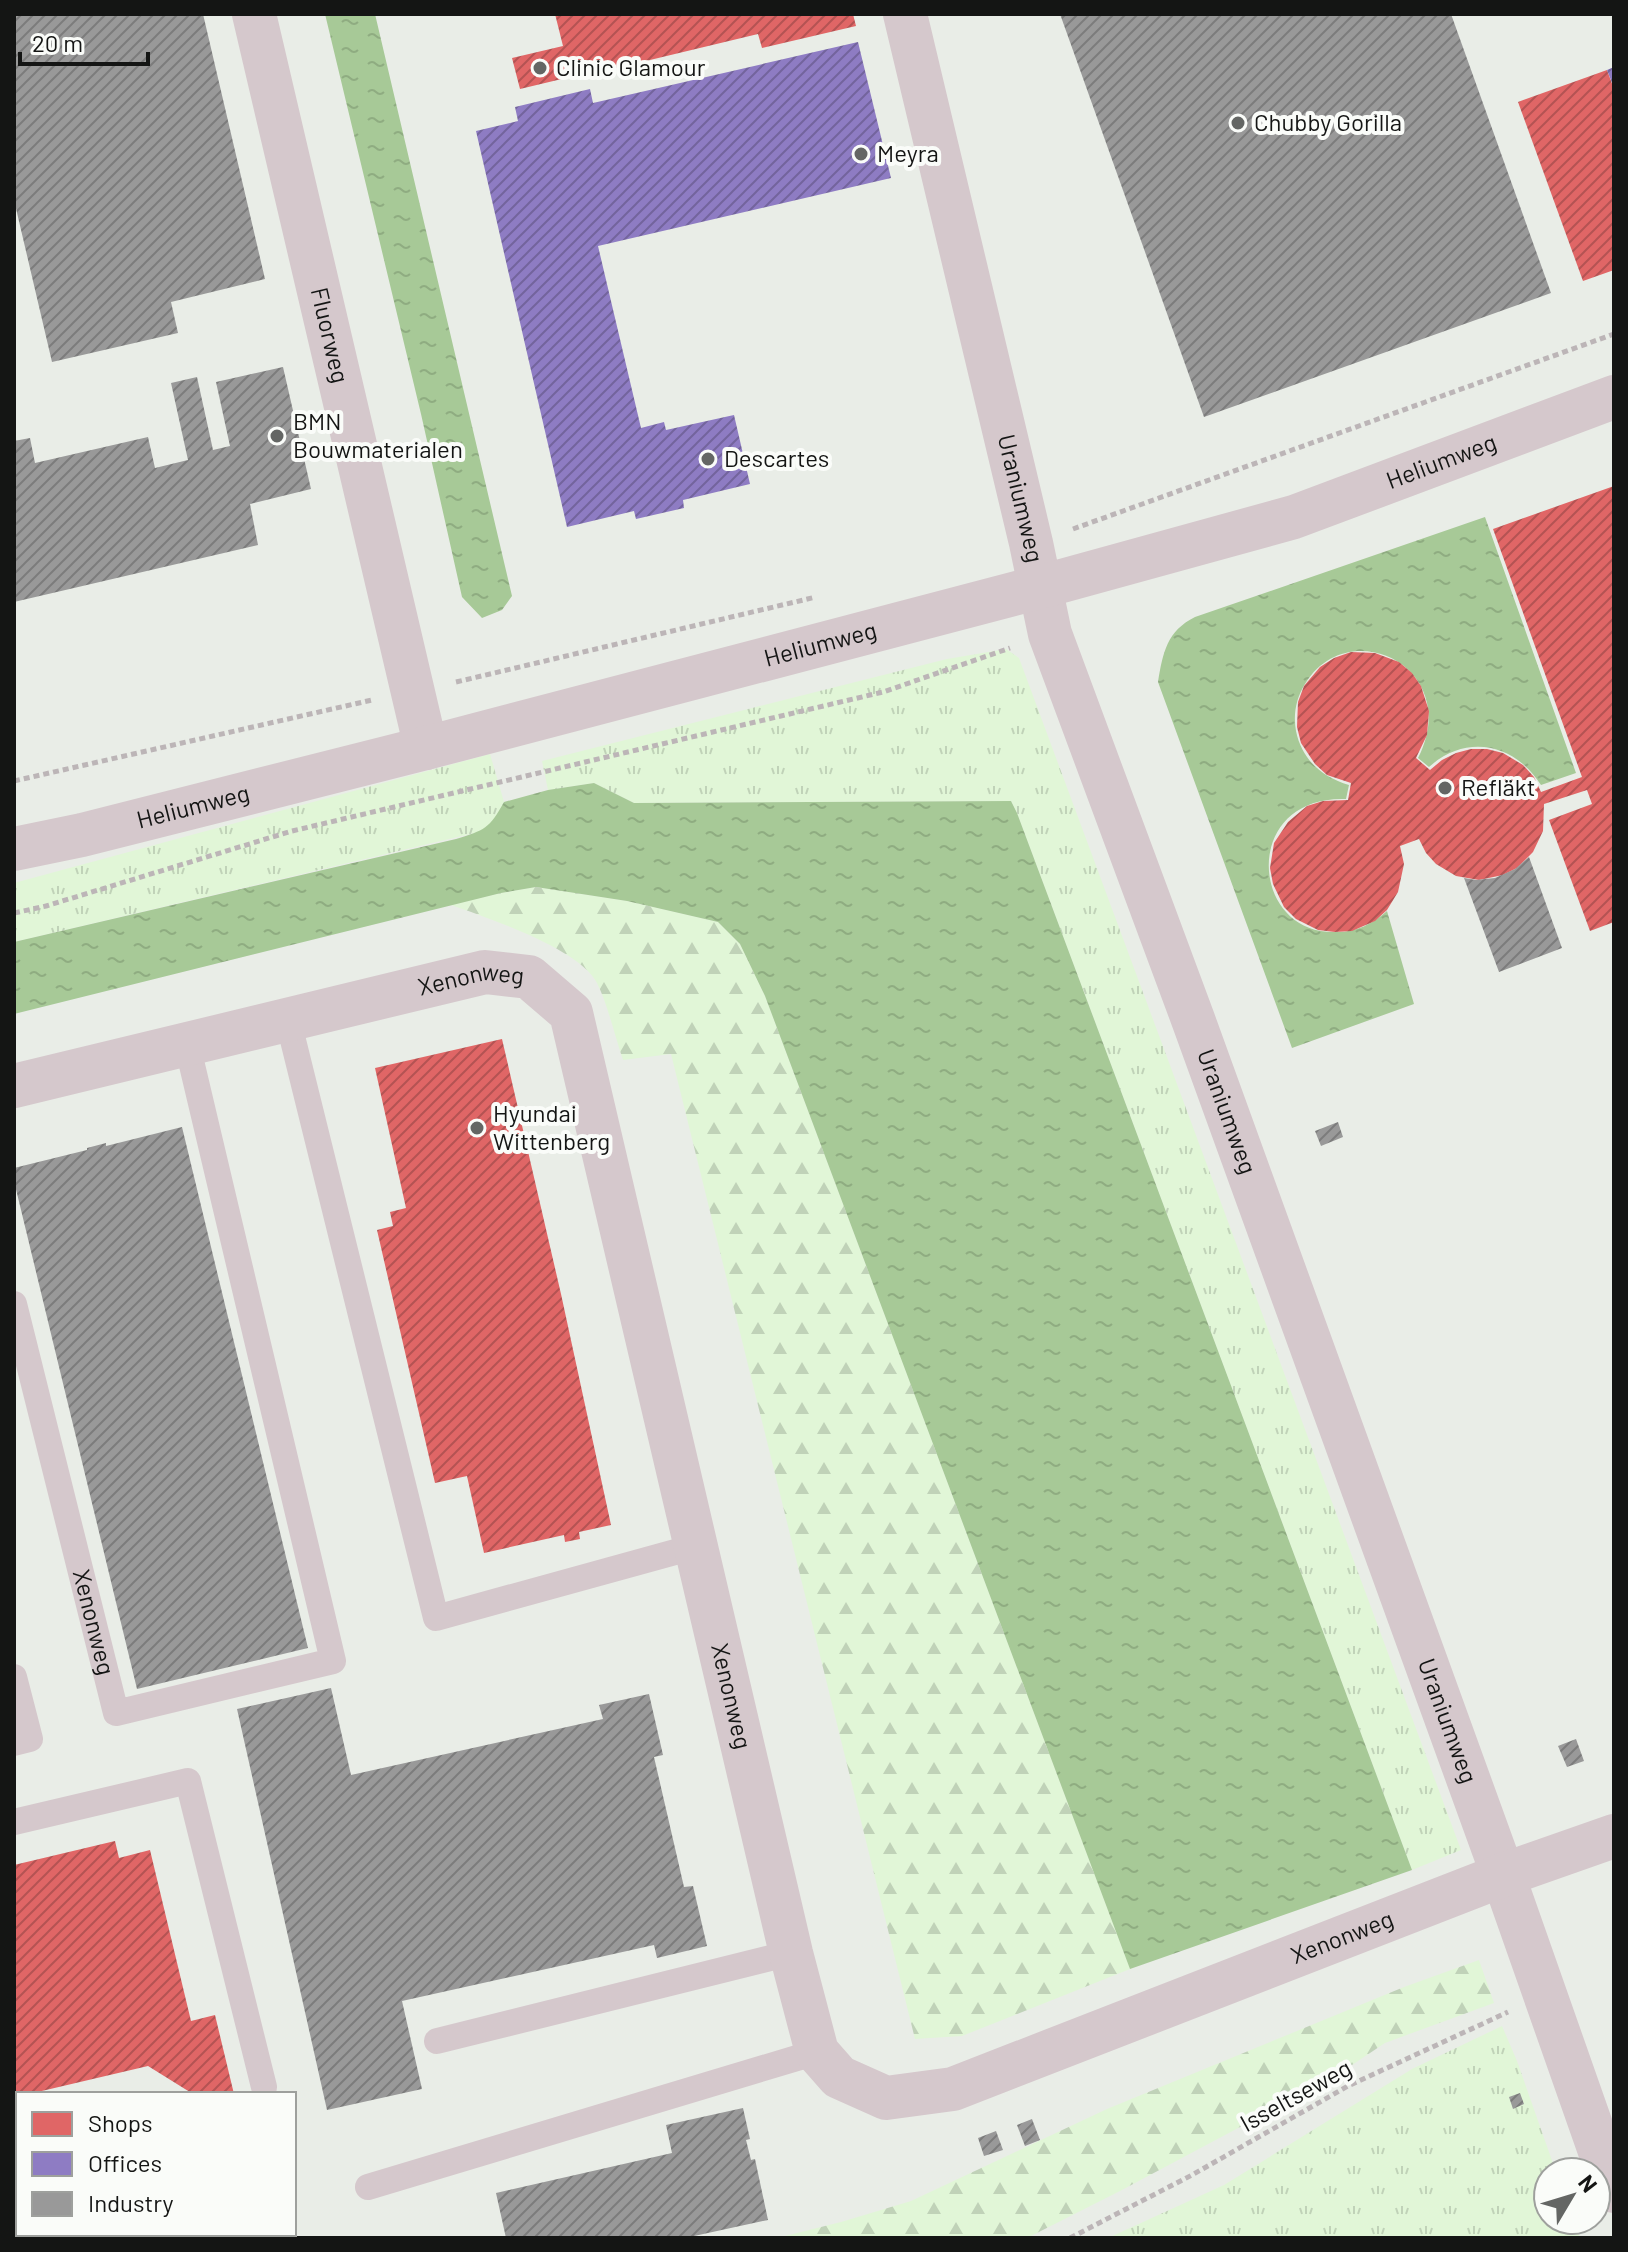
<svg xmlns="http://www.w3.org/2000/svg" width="1628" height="2252" font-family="Barlow,sans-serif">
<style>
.built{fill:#e9ede7;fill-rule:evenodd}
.grass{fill:url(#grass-tufts)}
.forest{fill:url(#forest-firs)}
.water{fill:url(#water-ripples)}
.shops{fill:url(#shops-hatch)}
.offices{fill:url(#offices-hatch)}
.industry{fill:url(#industry-hatch)}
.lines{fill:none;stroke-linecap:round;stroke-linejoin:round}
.path{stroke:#bcb5b7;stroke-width:5;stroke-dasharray:6 4;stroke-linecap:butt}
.service{stroke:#d5c8cc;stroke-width:26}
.minor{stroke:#d5c8cc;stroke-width:44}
.tertiary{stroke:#d5c8cc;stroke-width:44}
.poi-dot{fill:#646664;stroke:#fafcf9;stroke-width:3}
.labels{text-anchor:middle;stroke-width:8;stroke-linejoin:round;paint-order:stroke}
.poi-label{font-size:24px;fill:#141514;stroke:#fafcf9;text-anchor:start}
.street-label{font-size:24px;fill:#141514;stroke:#fafcf9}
</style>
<defs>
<pattern id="grass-tufts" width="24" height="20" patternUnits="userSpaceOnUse" patternTransform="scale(2)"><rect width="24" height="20" fill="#e1f6d7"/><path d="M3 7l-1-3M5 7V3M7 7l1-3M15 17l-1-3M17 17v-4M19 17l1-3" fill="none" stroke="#c0d2b8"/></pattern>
<pattern id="forest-firs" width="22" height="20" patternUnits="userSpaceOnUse" patternTransform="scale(2)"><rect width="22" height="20" fill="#e1f6d7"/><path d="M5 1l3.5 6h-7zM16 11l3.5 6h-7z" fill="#c0d2b8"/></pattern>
<pattern id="water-ripples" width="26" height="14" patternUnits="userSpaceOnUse" patternTransform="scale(2)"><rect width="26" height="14" fill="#a7c997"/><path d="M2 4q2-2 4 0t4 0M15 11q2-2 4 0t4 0" fill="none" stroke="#8fac81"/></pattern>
<pattern id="shops-hatch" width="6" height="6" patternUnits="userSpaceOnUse" patternTransform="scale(2)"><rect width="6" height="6" fill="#e06666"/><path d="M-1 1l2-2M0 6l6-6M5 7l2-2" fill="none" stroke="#b45353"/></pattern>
<pattern id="offices-hatch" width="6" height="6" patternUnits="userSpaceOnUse" patternTransform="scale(2)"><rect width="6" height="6" fill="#8e7cc3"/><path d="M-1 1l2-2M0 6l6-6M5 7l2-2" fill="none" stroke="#73649d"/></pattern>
<pattern id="industry-hatch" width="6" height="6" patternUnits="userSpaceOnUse" patternTransform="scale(2)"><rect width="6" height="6" fill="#999"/><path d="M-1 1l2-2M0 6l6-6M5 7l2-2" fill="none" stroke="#7c7c7c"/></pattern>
</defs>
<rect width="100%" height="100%" fill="#fafbfa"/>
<path class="built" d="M14,14H1614V2238H14ZM18,2094H294V2234H18ZM1548,2172H1596V2220H1548Z"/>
<g class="grass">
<path d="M1006,649L1019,658L1461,1850L1412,1870L1017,813L1011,801L634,803L594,783L548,790L542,761L947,659Z"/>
<path d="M490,754L504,802L495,819L483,831L14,942V883Z"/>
<path d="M1502,2026L1517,2061L1556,2172H1548V2220H1573L1580,2238H1108L1224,2185L1412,2069Z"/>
</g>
<g class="forest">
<path d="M536,887L627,901L718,922L740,944L765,996L1130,1969L962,2036L915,2039L671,1054L623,1060C615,1037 608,1005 597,983C580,949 488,918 451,905L501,893Z"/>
<path d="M1479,1960L1494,2003L1385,2043L1334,2077L1120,2191L1027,2238H777L841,2222L911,2201L1107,2109L1404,1987Z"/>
</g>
<g class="water">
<path d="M325,14H375L512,596L502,610L482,618L462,597L421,414Z"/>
<path d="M1485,517L1576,773L1541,785C1515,744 1467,733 1429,767L1418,758C1464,668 1349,612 1305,684C1296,698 1293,715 1296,731C1302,760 1322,777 1349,785L1346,799C1240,795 1249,936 1337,932C1357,932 1372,924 1387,911L1414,1004L1292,1048L1158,682C1163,652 1167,631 1195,617Z"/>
<path d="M594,783L634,803L1011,801L1017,813L1412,1870L1130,1969L765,996L740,944L718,922L627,901L536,887L501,893L14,1014V942L456,839C485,830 489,829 504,802L548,790Z"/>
</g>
<g class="shops">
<path d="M555,14H853L856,26L762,48L758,34L571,79L570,77L520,89L512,58L563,46Z"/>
<path d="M1607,70L1614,89V270L1583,281L1518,102Z"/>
<path d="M1614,486V922L1590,931L1549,820L1592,804L1587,790L1544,804L1543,831L1533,852L1517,868L1503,875L1479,880L1456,876L1436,864L1426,853L1419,839L1400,846L1404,864L1398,892L1387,910L1375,921L1352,931L1335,932L1318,930L1296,919L1284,907L1273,884L1270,868L1274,843L1288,822L1307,806L1323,801L1348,800L1351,783L1327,775L1315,764L1301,743L1297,727L1298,702L1304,686L1320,667L1334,658L1351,652L1375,653L1399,662L1412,673L1421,686L1429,711L1427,735L1416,758L1430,770L1442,760L1456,753L1471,749H1487L1503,753L1523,765L1534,777L1541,792L1582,777L1493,529Z"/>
<path d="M502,1039L561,1294L611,1525L579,1532L580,1539L565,1542L564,1535L484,1553L467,1476L435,1483L377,1230L393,1226L390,1212L406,1208L375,1068Z"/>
<path d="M115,1841L119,1858L150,1850L191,2021L215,2015L234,2094H193L148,2066L29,2094H18V2097L14,2098V1865Z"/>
</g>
<g class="offices">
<path d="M858,42L891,178L598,246L641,428L664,422L666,430L734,415L750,484L683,500L684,508L636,519L634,511L567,527L476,131L518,121L515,107L590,89L593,103Z"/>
<path d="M1614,67V88L1607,70Z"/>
</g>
<g class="industry">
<path d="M14,14H203L265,279L171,302L178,333L52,362L14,200Z"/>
<path d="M1060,14H1451L1551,293L1204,417Z"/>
<path d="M283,367L311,489L250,504L258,545L14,602V441L30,438L35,463L148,437L155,468L188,460L171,383L197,377L213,450L230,446L216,382Z"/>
<path d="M1529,857L1562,948L1499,972L1464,878L1476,880L1495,878L1515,869Z"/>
<path d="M1338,1122L1343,1137L1321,1146L1315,1131Z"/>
<path d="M182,1127L308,1648L137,1689L14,1181V1168L87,1150V1148L106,1143V1146Z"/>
<path d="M331,1688L351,1775L603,1719L599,1705L649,1694L663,1755L654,1757L684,1887L693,1886L707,1946L657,1958L654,1945L402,2001L422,2089L327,2110L237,1709Z"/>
<path d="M1576,1739L1584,1761L1567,1767L1558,1746Z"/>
<path d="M1520,2093L1524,2104L1513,2109L1509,2097Z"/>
<path d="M743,2108L750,2139L746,2140L751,2160L755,2159L768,2220L685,2238H506L496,2193L672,2153L666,2125Z"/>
<path d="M1032,2119L1040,2140L1025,2146L1017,2125Z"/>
<path d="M996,2131L1003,2150L984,2156L978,2138Z"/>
</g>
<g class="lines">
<g class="path">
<path d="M1073,529L1614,334"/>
<path d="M456,682L816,597"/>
<path d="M14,781L372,700"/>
<path d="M14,913L46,906L292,831L883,692L1010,648"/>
<path d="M1070,2238L1192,2175L1348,2086L1508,2012"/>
</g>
<g class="service">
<path d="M288,1020L436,1618L697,1546"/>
<path id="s1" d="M14,1304L116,1713L333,1661L187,1044"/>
<path d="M14,1677L30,1739L14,1743"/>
<path d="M14,1822L188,1781L264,2087"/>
<path d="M437,2041L791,1953"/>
<path d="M368,2187L817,2052"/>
</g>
<g class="minor">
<path id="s2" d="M254,14L426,748"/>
<path id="s3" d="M905,14L1031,543L1050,634L1194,1022L1503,1875L1614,2191"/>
<path id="s4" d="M14,1086L485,972L529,977L571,1013L791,1953L817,2052L839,2077L886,2098L953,2089L1503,1875L1614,1836"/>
</g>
<path class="tertiary" id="s5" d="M14,849L82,835L426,748L1040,587L1294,517L1614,397"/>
</g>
<g class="poi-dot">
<circle cx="540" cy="68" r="8"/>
<circle cx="1238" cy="123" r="8"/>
<circle cx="861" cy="154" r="8"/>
<circle cx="277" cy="436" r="8"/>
<circle cx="708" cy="459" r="8"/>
<circle cx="1445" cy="788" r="8"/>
<circle cx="477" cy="1128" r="8"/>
</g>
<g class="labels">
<g class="poi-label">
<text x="556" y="76">Clinic Glamour</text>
<text x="1254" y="131">Chubby Gorilla</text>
<text x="877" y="162">Meyra</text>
<text x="293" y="430">BMN<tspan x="293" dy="28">Bouwmaterialen</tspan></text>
<text x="724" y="467">Descartes</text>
<text x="1461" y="796">Refläkt</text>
<text x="493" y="1122">Hyundai<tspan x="493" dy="28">Wittenberg</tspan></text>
</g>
<g class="street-label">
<text dy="8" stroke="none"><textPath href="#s2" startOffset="330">Fluorweg</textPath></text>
<text dy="8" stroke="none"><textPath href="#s5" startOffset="1480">Heliumweg</textPath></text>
<text dy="8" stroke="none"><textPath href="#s3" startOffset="498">Uraniumweg</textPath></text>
<text dy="8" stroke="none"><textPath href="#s5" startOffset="832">Heliumweg</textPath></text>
<text dy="8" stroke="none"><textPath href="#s5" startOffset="184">Heliumweg</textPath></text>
<text dy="8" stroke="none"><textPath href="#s4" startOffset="470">Xenonweg</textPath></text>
<text dy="8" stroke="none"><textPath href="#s3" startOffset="1146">Uraniumweg</textPath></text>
<text dy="8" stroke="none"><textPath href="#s1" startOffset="328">Xenonweg</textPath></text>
<text dy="8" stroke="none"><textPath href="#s4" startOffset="1286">Xenonweg</textPath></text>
<text dy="8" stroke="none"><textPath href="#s3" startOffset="1794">Uraniumweg</textPath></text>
<text dy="8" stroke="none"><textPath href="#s4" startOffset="2222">Xenonweg</textPath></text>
<text transform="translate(1296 2096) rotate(-29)" y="8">Isseltseweg</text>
</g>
</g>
<rect width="1628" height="2252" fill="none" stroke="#141514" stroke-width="32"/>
<rect x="16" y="2092" width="280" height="144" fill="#fafcf9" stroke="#9ea09d" stroke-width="2"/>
<rect x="32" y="2112" width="40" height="24" fill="#e06666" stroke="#9ea09d" stroke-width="2"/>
<text x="88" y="2132" font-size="24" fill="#141514">Shops</text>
<rect x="32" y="2152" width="40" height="24" fill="#8e7cc3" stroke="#9ea09d" stroke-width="2"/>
<text x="88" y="2172" font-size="24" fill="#141514">Offices</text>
<rect x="32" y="2192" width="40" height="24" fill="#999999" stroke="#9ea09d" stroke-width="2"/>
<text x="88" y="2212" font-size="24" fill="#141514">Industry</text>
<g transform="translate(1572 2196) rotate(52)"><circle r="38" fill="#fafcf9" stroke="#9ea09d" stroke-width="2"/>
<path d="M0-6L14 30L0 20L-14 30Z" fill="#646664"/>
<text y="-12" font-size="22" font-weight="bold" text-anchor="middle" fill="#141514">N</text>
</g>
<path d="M20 52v12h128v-12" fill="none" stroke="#141514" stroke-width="4"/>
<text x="32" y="52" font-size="24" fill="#141514" stroke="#fafcf9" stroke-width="6" paint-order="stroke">20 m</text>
</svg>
